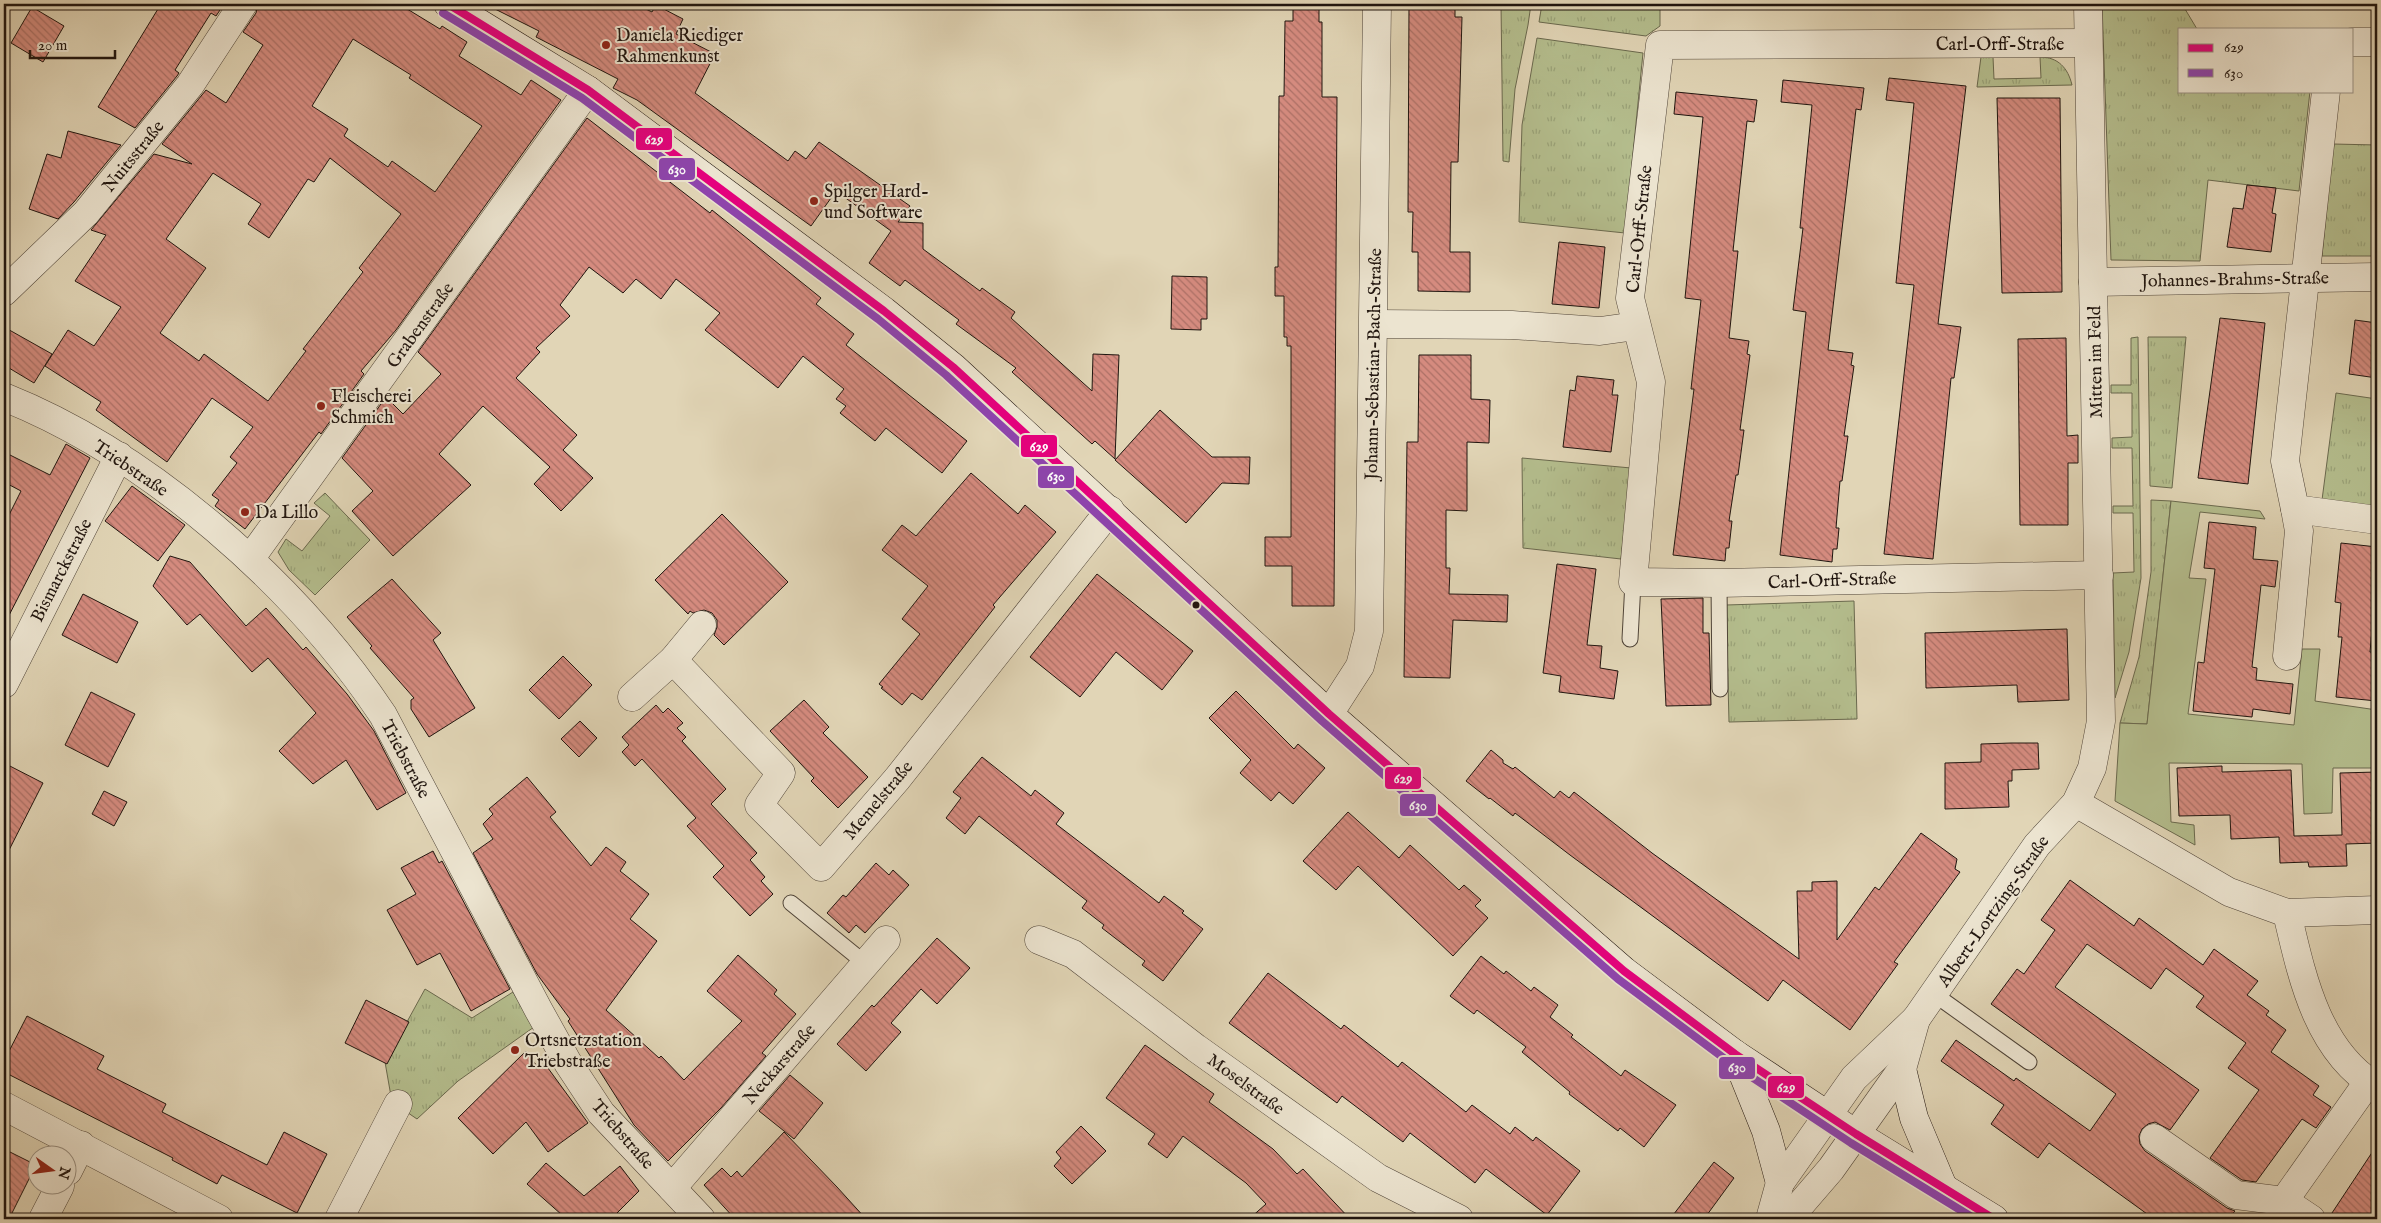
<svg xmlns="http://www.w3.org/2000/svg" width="2381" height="1223" font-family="'IM FELL English',serif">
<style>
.grass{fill:url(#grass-tufts);stroke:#6a694e}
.garden{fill:#b4bd8d;stroke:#6a694e}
.building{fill:url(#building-back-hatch);stroke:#20150f;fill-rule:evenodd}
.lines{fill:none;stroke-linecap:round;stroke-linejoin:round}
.lane-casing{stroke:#504539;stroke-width:17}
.street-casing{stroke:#504539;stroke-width:29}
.secondary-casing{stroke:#20150f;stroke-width:29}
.lane{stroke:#ece4d0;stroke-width:15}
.street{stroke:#ece4d0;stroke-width:28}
.secondary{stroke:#ece4d0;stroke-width:28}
.bus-1-casing{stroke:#ece4d0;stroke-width:11}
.bus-2-casing{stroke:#ece4d0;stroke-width:11}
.bus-1{stroke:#e5007d;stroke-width:8}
.bus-2{stroke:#8e44ad;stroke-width:8}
.poi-dot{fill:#8f2418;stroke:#ece4d0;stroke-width:2}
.bus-dot{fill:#20150f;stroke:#ece4d0;stroke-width:2}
.labels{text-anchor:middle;stroke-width:4;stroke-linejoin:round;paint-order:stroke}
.poi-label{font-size:18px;fill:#20150f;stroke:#ece4d0;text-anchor:start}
.street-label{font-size:18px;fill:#20150f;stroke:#ece4d0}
.line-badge{stroke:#ece4d0;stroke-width:2}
.badge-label{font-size:14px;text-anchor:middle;font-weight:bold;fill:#fff}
</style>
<defs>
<pattern id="grass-tufts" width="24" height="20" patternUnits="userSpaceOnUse" patternTransform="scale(1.25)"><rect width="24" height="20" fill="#b4bd8d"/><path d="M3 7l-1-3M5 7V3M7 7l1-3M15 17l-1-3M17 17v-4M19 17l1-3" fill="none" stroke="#9aa278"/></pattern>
<pattern id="building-back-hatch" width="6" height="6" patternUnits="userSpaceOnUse" patternTransform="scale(1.25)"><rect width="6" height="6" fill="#d58b7f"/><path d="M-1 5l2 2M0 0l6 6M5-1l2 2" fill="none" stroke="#ac7066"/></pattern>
</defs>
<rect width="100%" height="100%" fill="#e1d5b6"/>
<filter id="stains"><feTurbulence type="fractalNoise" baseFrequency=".004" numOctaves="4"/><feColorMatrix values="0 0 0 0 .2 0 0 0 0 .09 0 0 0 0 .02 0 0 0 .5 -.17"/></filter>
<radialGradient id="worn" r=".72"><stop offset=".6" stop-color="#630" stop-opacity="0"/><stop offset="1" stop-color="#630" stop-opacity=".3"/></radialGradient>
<g class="grass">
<path d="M1501,4H1531L1528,25L1515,89L1509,162L1503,161Z"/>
<path d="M1542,4H1660V26L1646,36L1539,22Z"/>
<path d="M2102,4H2182L2197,29H2180V91H2310L2299,191L2208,180L2200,261L2111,260Z"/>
<path d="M1537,38L1643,53L1625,233L1519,222L1522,125Z"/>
<path d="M1981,57H1993L1994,79L2041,78L2040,57C2058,57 2068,68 2072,85L1977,87Z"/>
<path d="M2333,144L2377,145V256H2322Z"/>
<path d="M2138,337L2141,578L2129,652L2115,698L2113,573L2134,572L2133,513H2113V506H2133L2132,448H2112V438L2132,437V393H2111V385H2131V338Z"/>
<path d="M2148,337H2186L2172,488L2150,486Z"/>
<path d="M2336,393L2377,399V508L2322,500Z"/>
<path d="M1522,458L1631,468L1621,559L1523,548Z"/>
<path d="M325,493L370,540L315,595L289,570L278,552L286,539L302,551L330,516L314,503Z"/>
<path d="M2151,500L2171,501L2147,724L2120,723L2139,657L2151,572Z"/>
<path d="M1854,601L1857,719L1729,722L1726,605Z"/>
<path d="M425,989L472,1018L513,992L534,1027L458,1081L417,1119L392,1102L385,1062Z"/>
</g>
<path class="garden" d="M2171,501L2260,511L2265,519L2200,512L2189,578L2206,579L2188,714L2294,725L2302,649H2320L2315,701L2377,710V768H2333L2332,813L2304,814L2302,764L2169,763L2171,822L2194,825L2195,845L2115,801L2120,723L2147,724Z"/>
<g class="building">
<path d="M161,4H224L216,16L211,13L175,70L179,73L177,76L135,128L98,107Z"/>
<path d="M258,4H399L440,29L442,26L467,42L459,56L521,95L531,80L561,100L396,330L361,371L364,374L321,434L319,432L245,529L215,506L219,500L212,495L237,463L230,457L253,427L212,398L167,462L96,410L101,402L45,366L68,330L94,346L121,307L75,281L106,235L91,230L154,154L192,164L162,144L206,90L226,103L263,45L243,32L256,13ZM353,39L411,75L409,78L482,126L435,192L392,161L388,167L344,136L348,129L312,106ZM330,158L401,214L359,268L363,272L303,349L306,351L268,401L204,354L199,361L160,333L206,268L166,239L213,173L261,204L248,224L269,238L308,179L314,182Z"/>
<path d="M485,4H636L652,12L656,5L683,19L676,34L715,54L695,93L788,161L795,151L806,159L819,142L910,206L898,222L923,223V249L980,291L982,288L1015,312L1011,318L1092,391L1093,354L1119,355L1115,459L1095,441L1092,444L1012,372L1016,368L956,324L959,320L905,280L900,286L869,263L891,231L836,191L811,226L637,100L613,88L618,79L536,37L539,31Z"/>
<path d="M1409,4H1455V17H1462L1458,162H1451L1450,252H1470V292L1418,291V252H1412L1413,212H1408Z"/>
<path d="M32,7L64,26L43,62L11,43Z"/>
<path d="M1293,7H1319V22H1322V97H1337L1334,606H1292V566H1265V537H1291V346H1287V337H1284V296H1275V267H1278L1279,96H1284L1285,21H1293Z"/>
<path d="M1889,78L1966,86L1938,324L1961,327L1954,378H1951L1933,559L1884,554L1914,285L1896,283L1914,103L1886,100Z"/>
<path d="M1783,80L1864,88L1861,110L1856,109L1828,350L1853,353L1851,365L1854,366L1844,436H1848L1842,481H1840L1836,528H1839L1837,549H1833L1832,562L1780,555L1806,312L1793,310L1803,228H1800L1812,105L1781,102Z"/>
<path d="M1676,92L1757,100L1754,122L1747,121L1733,251H1738L1729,338L1749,341L1747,354L1750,355L1740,430H1744L1738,475H1736L1729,521H1732L1729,548H1726L1725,561L1673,555L1694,389H1691L1701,300L1685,298L1703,117L1674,114Z"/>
<path d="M1997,98H2060L2062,292L2002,293Z"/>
<path d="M587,118L710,213L712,210L821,298L816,304L854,334L846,345L967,441L942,473L886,428L875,441L840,413L846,406L836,399L844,389L803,356L778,388L705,330L720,313L676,279L661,299L636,279L623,293L589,267L560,305L570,316L536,348L540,352L516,378L577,435L563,450L593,478L561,511L534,484L550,467L483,406L439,454L471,485L393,556L352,511L373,491L342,458L386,397L403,414L441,374L418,352Z"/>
<path d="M68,131L121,145L74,202L58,219L29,209L47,154L61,158Z"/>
<path d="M2247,185L2276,188L2272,213L2276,214L2271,252L2227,247L2233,208L2243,209Z"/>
<path d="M1559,242L1605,247L1599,308L1552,304Z"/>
<path d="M1172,276L1207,277V319H1201V330L1171,329Z"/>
<path d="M2220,318L2265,323L2248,484L2198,478Z"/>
<path d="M2355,320L2377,323V378L2349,374Z"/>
<path d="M4,327L52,354L34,383L4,365Z"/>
<path d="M2066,338L2067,436L2078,435V463H2068V525H2020L2018,339Z"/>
<path d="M1419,355H1471V399L1490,400L1489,443L1467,442V511L1446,510V568H1450L1449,594L1508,595L1507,622L1453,620L1450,678L1404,677L1407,442H1418Z"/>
<path d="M1577,376L1614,380L1612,395H1618L1611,452L1563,447L1570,390L1575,391Z"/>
<path d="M1160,410L1212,457H1250L1249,484L1222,483L1186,523L1115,460Z"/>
<path d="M66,444L90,458L4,625V525L21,491L4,482V452L50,475Z"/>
<path d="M971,473L1018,514L1025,505L1056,532L993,605L995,607L922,700L912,693L902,705L881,688L883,687L879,684L920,634L902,619L928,586L882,550L902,525L916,536Z"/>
<path d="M132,486L185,525L158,561L105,521Z"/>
<path d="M722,514L788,582L724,645L714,635L717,627V620L712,613L704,610L693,613L690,611L688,614L655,580Z"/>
<path d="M2209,522L2256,527L2253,559L2278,561L2275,587L2261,585L2252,667L2257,668L2256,680L2293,684L2290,714L2253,709L2252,717L2193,711L2198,662L2204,663L2215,569L2204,568Z"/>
<path d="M2341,543L2377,547V607H2374L2370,652L2377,653V701L2336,697L2342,637H2338L2341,603L2335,602Z"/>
<path d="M170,556L190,562L246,626L266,608L303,650L306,647L347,694L374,731L406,793L377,810L346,760L313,784L279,751L316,713L268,658L252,672L200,614L187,625L153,586Z"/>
<path d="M1557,564L1596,569L1587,645L1602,646L1600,668L1618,671L1614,699L1559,692L1561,676L1543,673Z"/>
<path d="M1097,574L1193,651L1162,690L1116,652L1080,697L1030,657Z"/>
<path d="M392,579L441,633L433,640L475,708L429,737L411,709V700L414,698L370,648L372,646L347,617Z"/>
<path d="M83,594L138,622L117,663L62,635Z"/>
<path d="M1703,598V633H1709L1711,705L1666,706L1661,599Z"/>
<path d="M2067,629L2069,700L2018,702L2017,685L1926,688L1925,633Z"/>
<path d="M563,656L592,685L559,719L529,690Z"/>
<path d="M1236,691L1294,749L1298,744L1325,768L1293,804L1279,792L1271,801L1240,773L1251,760L1209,718Z"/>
<path d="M91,692L135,714L108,767L65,745Z"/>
<path d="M804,700L829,727L823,733L868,777L838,808L811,781L814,778L770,731Z"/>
<path d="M656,705L663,713L668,708L683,723L677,728L686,737L682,741L726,789L711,804L757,853L750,860L765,877L761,881L773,894L750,916L713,877L724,866L687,826L696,818L642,759L635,766L622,752L629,745L622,737Z"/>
<path d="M580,721L597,738L579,757L561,739Z"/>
<path d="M2011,743H2038L2039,769L2012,770V781H2008L2009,807L1945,809V763L1981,762V744Z"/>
<path d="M1491,750L1503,760V763L1513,769L1515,767L1554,798L1560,791L1569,798L1574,792L1652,853L1799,959L1797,891H1812V882L1837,881V940L1875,887L1879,890L1921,833L1957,859L1955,869L1960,872L1894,962L1898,964L1850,1030L1783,980L1768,1001L1570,855L1515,813L1513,816L1490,798L1489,799L1466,781Z"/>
<path d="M982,757L1031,796L1035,790L1064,813L1056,824L1159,903L1164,896L1184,911L1182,913L1203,929L1163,981L1142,965L1145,961L1102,928L1104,925L1082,908L1087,901L979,816L965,834L946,818L961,798L953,792Z"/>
<path d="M4,763L43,783L4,860Z"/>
<path d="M2222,766V772L2291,770L2294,836L2342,835L2340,773L2377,772V843L2346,844L2347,866L2309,867L2308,862L2280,863L2279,837L2231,839L2230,815L2179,816L2177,768Z"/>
<path d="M527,777L556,812L550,817L591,866L606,847L626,862L620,871L649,894L630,919L657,941L606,1010L659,1058L661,1056L684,1080L742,1021L707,991L738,955L777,990L774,994L796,1014L762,1053L766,1056L721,1108L668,1161L634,1125L568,1021L570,1019L537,974L473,853L493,839L483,824L493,814L489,809Z"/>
<path d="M104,791L127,802L114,826L92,814Z"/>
<path d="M1348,812L1399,858L1410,845L1459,890L1464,885L1481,900L1475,906L1488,918L1453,956L1358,866L1336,890L1303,861Z"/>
<path d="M433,851L439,863L442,861L510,989L471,1011L440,953L417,965L387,910L416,894L401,868Z"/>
<path d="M876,863L889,875L893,870L909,885L865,933L856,925L849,933L827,913L843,895L846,897Z"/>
<path d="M2070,880L2134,926L2139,918L2203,965L2214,949L2258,981L2247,995L2269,1011L2266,1015L2286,1030L2271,1052L2319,1086L2313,1095L2331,1107L2316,1128L2302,1119L2256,1182L2242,1180L2210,1158L2259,1090L2228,1068L2246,1043L2196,1007L2204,996L2166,968L2151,989L2087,944L2055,987L2199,1090L2170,1130L2155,1122L2148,1124L2142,1129L2139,1136L2140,1144L2145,1151L2227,1208L2235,1211L2228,1219H2154L2049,1143L2038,1158L1991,1124L2004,1105L1941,1061L1956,1040L2014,1081L2016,1078L2090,1131L2116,1094L1991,1004L2017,969L2024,974L2055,930L2041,920Z"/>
<path d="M937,938L970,968L937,1004L921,989L891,1023L901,1032L866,1071L837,1044L872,1005L874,1007Z"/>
<path d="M1481,956L1504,974L1506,971L1531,991L1534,987L1558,1005L1550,1017L1573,1035L1571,1037L1621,1076L1625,1070L1676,1105L1644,1147L1620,1128L1618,1131L1569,1094L1570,1092L1522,1052L1526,1047L1477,1010L1474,1014L1450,996Z"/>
<path d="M1268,973L1341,1029L1344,1025L1398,1067L1402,1062L1466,1112L1472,1105L1510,1134L1515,1127L1533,1141L1536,1137L1580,1171L1547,1215L1486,1169L1475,1183L1410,1133L1403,1142L1342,1096L1337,1103L1229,1023Z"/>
<path d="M366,1000L409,1022L387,1064L345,1043Z"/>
<path d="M27,1016L104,1056L97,1069L166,1104L162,1112L267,1165L284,1132L327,1154L297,1213L222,1175L217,1184L172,1160L173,1158L4,1072V1061Z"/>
<path d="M1145,1045L1214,1094L1209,1102L1273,1149L1297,1174L1303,1169L1350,1219H1249L1266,1204L1246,1183L1183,1136L1167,1158L1148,1144L1155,1134L1106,1098Z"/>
<path d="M526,1051L539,1069L545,1064L588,1123L548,1152L526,1122L493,1154L458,1118Z"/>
<path d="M790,1075L823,1103L794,1139L759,1111Z"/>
<path d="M1081,1126L1106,1151L1072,1184L1054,1166L1061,1158L1056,1152Z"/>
<path d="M784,1132L837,1187L866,1219H735L704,1185L722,1168L731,1177L737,1171L742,1177Z"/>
<path d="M2377,1145V1219H2328Z"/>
<path d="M4,1149L36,1165L9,1219H4Z"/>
<path d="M1714,1162L1734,1178L1704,1219H1670Z"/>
<path d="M546,1163L584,1196L620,1166L639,1191L611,1219H557L562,1215L527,1184Z"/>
</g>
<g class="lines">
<defs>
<g id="lane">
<path d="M1719,583L1720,689"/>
<path d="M1630,639L1633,582"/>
<path d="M791,903L866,964"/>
<path d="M1934,994L2029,1062"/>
</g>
<g id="street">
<path d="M2352,42H2377"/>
<path d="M2088,43L1660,45L1630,298L1651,382L1633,582L1719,583L2099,575"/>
<path d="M2326,91L2285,461L2295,509L2377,520"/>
<path d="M2093,282L2377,277"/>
<path d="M4,292L86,213L190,85L243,4"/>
<path d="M1374,324L1512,325L1600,331L1636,326"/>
<path d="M4,397C149,455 296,584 383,715L538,1009L568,1063L601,1113L701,1219"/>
<path d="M250,559L588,90"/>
<path d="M2287,656L2299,531L2295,509"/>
<path d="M673,660L781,773L759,805L821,867L897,779L1110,510"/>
<path d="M4,684L119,456"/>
<path d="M632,697L673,660L702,625"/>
<path d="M1329,714L1360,666L1369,631L1377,4"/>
<path d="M2076,803L2229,892L2287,913L2377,910"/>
<path d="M2287,913C2302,977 2317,1051 2377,1087"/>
<path d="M1039,940L1073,954L1196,1048L1378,1178L1459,1219"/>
<path d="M4,1106L219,1219"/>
<path d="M2154,1138L2236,1195L2284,1201L2311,1219"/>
<path d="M68,1171L81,1145"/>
<path d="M672,1188L886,940"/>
<path d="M2284,1201L2368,1082"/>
<path d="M43,1219L60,1186"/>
<path d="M339,1219L398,1104"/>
<path d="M1770,1219L1780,1183L1854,1078L1916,1019L2037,845L2076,803L2092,768L2101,721L2088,4"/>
<path d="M1788,1219L1831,1169L1902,1069L1916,1019"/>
</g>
<g id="secondary">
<path d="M448,4L588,90L884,311L953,367L1329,714L1624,971L1735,1054L1856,1134L1994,1219"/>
<path d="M1735,1054L1766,1131L1780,1183"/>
<path d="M1902,1069L1914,1118L1943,1187"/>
</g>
</defs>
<use href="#lane" class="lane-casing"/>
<use href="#street" class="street-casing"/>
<use href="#secondary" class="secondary-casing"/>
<use href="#lane" class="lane"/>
<use href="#street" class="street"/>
<use href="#secondary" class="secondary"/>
<defs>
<path id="bus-1" d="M448,4L588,90L884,311L953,367L1329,714L1624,971L1735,1054L1856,1134L1994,1219"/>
<path id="bus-2" d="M443,13L582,98L878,319L946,375L1322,721L1618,979L1729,1062L1851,1143L1975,1219"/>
</defs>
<use href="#bus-1" class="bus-1-casing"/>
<use href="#bus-2" class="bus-2-casing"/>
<use href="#bus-1" class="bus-1"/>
<use href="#bus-2" class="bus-2"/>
</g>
<g class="poi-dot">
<circle cx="606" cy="45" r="5"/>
<circle cx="814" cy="201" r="5"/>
<circle cx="321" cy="406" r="5"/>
<circle cx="245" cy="512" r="5"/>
<circle cx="515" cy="1050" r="5"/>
</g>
<circle class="bus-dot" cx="1196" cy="605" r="4.5"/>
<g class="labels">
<g class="poi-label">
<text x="616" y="41">Daniela Riediger<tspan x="616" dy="21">Rahmenkunst</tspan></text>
<text x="824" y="197">Spilger Hard-<tspan x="824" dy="21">und Software</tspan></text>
<text x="331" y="402">Fleischerei<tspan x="331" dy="21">Schmich</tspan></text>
<text x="255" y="518">Da Lillo</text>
<text x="525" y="1046">Ortsnetzstation<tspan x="525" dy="21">Triebstraße</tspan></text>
</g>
<g class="street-label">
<text x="2000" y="50">Carl-Orff-Straße</text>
<text transform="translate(133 156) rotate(-51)" y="6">Nuitsstraße</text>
<text transform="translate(1639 229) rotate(-84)" y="6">Carl-Orff-Straße</text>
<text transform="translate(2235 279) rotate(-1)" y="6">Johannes-Brahms-Straße</text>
<text transform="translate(420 325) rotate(-54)" y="6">Grabenstraße</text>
<text transform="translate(2095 362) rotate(-91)" y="6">Mitten im Feld</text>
<text transform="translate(1373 364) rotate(-89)" y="6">Johann-Sebastian-Bach-Straße</text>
<text transform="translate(131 468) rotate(34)" y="6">Triebstraße</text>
<text transform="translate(61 570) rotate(-63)" y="6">Bismarckstraße</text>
<text transform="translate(1832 580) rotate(-2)" y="6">Carl-Orff-Straße</text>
<text transform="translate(406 759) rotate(62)" y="6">Triebstraße</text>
<text transform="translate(878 800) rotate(-50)" y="6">Memelstraße</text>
<text transform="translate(1993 911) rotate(-55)" y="6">Albert-Lortzing-Straße</text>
<text transform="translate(779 1064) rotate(-49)" y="6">Neckarstraße</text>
<text transform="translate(1246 1084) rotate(36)" y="6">Moselstraße</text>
<text transform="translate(623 1134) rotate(49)" y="6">Triebstraße</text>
</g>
</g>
<g class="line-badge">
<rect x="635" y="127" width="38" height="24" rx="5" fill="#e5007d"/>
<rect x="658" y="157" width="38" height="24" rx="5" fill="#8e44ad"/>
<rect x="1020" y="434" width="38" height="24" rx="5" fill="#e5007d"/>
<rect x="1037" y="465" width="38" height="24" rx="5" fill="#8e44ad"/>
<rect x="1384" y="766" width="38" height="24" rx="5" fill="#e5007d"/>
<rect x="1399" y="793" width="38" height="24" rx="5" fill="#8e44ad"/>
<rect x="1718" y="1056" width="38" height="24" rx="5" fill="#8e44ad"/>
<rect x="1767" y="1075" width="38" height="24" rx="5" fill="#e5007d"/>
</g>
<g class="badge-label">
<text x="654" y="144">629</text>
<text x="677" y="174">630</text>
<text x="1039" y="451">629</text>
<text x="1056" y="481">630</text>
<text x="1403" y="783">629</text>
<text x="1418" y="810">630</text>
<text x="1737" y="1072">630</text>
<text x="1786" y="1092">629</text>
</g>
<rect width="2381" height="1223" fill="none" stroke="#e1d5b6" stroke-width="20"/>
<rect x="5" y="5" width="2371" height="1213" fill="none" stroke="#20150f" stroke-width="2.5"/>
<rect x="10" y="10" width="2361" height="1203" fill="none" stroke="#20150f"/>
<rect x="2178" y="28" width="175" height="65" fill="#ece4d0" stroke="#9a9183"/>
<rect x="2188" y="44" width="25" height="8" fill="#e5007d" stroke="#9a9183"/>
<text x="2224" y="52" font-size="15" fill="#20150f">629</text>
<rect x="2188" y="69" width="25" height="8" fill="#8e44ad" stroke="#9a9183"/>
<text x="2224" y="78" font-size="15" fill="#20150f">630</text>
<g transform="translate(52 1170) rotate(104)"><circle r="24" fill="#ece4d0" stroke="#9a9183"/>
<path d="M0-4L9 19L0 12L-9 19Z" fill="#8f2418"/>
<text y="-8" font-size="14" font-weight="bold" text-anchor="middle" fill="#20150f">N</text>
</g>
<path d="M30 50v8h85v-8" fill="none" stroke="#20150f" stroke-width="2.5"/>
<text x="38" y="50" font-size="15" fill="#20150f" stroke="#ece4d0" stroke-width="4" paint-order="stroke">20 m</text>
<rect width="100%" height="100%" filter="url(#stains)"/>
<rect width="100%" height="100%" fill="url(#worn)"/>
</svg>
